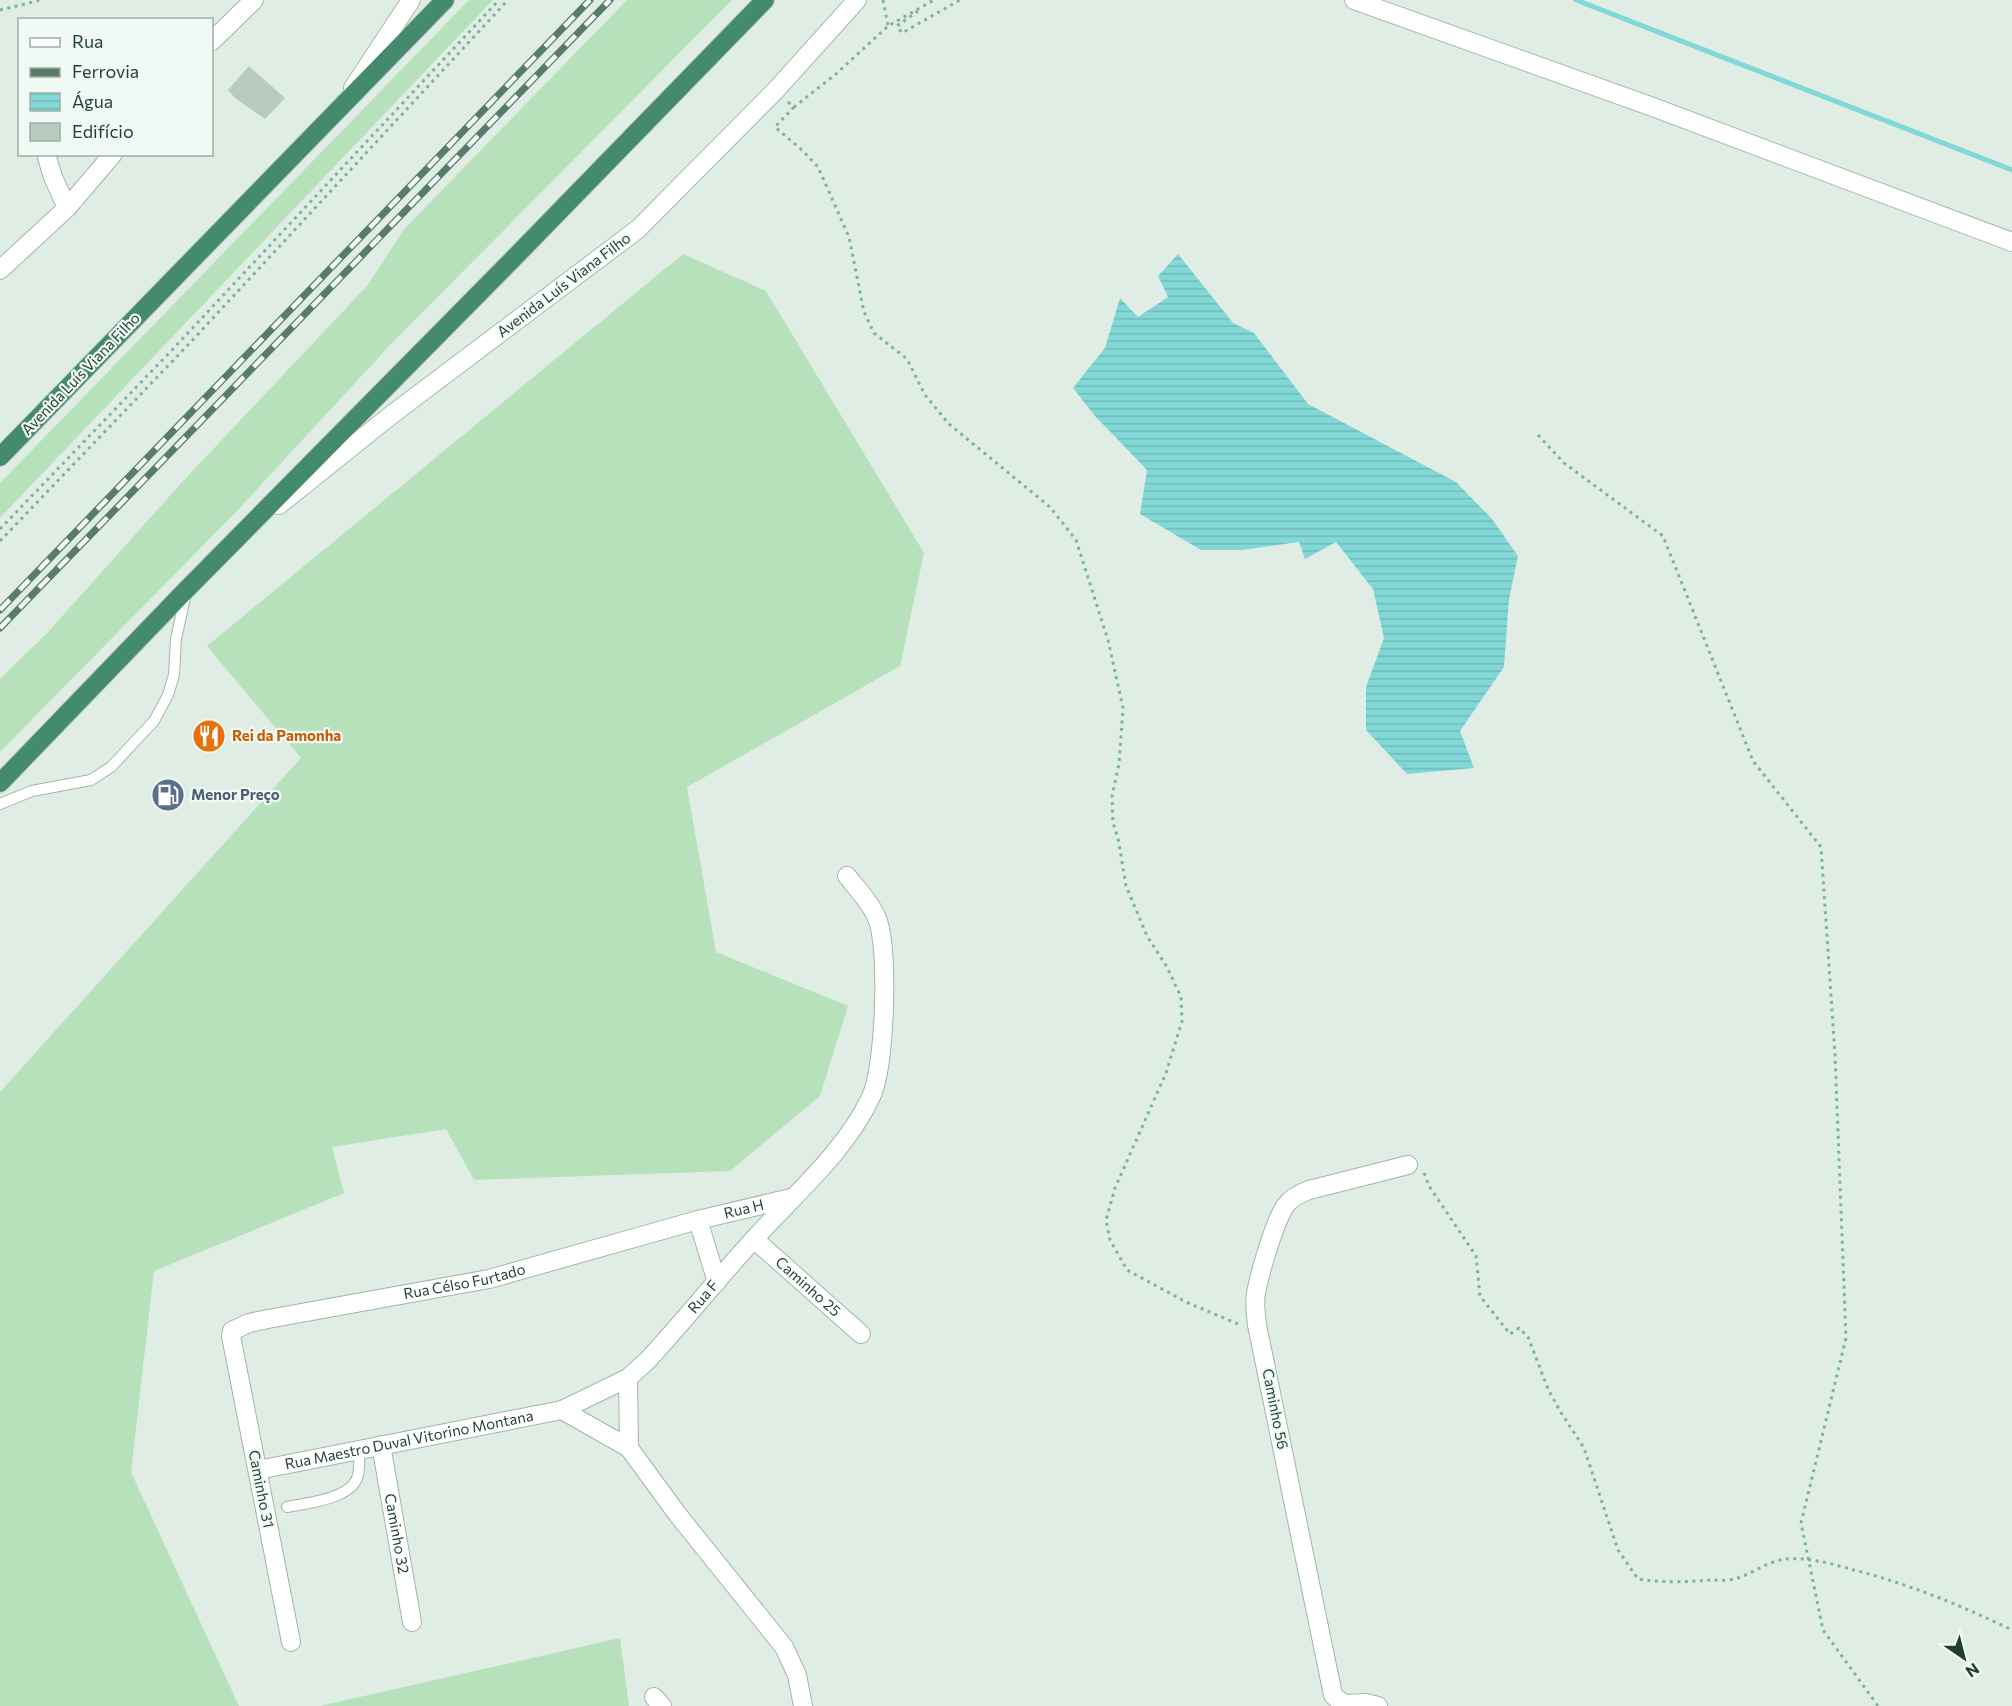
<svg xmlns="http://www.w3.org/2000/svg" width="2012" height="1706" font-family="Commissioner,sans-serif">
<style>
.grass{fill:#b6e1ba}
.water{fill:url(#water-rules)}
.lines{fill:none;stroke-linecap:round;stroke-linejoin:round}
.stream{stroke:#82d8d6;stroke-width:5}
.building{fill:#b8cbc0}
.service-casing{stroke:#a2b5ab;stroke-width:12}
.minor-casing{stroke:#a2b5ab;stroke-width:20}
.secondary-casing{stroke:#a0bdae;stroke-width:20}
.trunk-casing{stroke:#c0c9c5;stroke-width:20}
.path{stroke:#7db499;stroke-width:3;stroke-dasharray:3 4.5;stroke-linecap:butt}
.service{stroke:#fff;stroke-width:10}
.minor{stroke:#fff;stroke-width:18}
.secondary{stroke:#fff;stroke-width:18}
.trunk{stroke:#448b6e;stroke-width:18}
.rail-casing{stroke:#597b6c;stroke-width:7}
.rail{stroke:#f1f9f4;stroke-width:4.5;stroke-dasharray:14;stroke-linecap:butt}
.labels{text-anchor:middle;stroke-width:4.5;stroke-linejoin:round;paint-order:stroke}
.street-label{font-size:15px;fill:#1f3f31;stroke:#f1f9f4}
.food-label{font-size:15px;font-weight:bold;fill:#c56008;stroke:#f1f9f4;text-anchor:start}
.service-label{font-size:15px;font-weight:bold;fill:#4e5e75;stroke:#f1f9f4;text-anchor:start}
</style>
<defs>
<pattern id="water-rules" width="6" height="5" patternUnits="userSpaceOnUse" patternTransform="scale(1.5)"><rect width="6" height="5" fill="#82d8d6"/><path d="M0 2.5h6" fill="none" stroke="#70bab8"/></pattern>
</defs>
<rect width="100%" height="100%" fill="#e0ede5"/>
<g class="grass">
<path d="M469,0H493L0,518V483Z"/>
<path d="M627,0H732L391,344L234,514L0,752V679L49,631L184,480L367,286L405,228Z"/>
<path d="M683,254L766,291L924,553L900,666L687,787L716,952L848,1006L820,1096L730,1171L474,1180L446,1129L332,1147L344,1193L154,1271L131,1472L239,1706H0V1092L301,758L207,646Z"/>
<path d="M620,1638L629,1706H320Z"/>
</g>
<path class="water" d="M1178,254L1233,323L1254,333L1308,404L1456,482L1492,519L1518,556L1509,599L1504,667L1460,731L1474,768L1407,774L1366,730V687L1384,638L1373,589L1336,542L1305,559L1299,542L1242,550H1201L1140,514L1147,470L1095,416L1073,388L1105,348L1120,298L1138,317L1168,297L1158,276Z"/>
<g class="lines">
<path class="stream" d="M1576,0L2012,170"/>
</g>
<path class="building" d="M249,66L285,98L265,119L235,98L228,90Z"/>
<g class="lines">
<defs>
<g id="service">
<path d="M0,804L32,791L91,780L111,767L154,721L168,695L174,675L176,639L186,593"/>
<path d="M287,1507C307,1503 353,1499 358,1475C360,1468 359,1458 359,1451"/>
</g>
<g id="minor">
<path d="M212,41L254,0"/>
<path d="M46,154L53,177L67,208"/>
<path d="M0,270L67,208L113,154"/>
<path d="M698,1220L717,1282"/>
<path id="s1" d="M754,1239L861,1334"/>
<path d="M628,1378L629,1448L678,1515L784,1647L797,1675L803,1706"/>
<path d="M562,1410L629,1448"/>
<path id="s2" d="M381,1445L412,1622"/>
<path id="s3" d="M258,1470L562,1410L628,1378L647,1361C684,1321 718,1278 755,1238C795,1194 845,1152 871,1097C885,1067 889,952 878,921C872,904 858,890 847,876"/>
<path id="s4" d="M291,1642L231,1336L232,1331L249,1323L268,1319L489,1279L698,1220L791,1198"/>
<path d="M654,1697L662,1706"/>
<path d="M1378,1706L1366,1703L1343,1704L1333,1695L1257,1325C1256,1314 1254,1303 1256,1293C1260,1272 1275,1220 1286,1205C1292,1197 1301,1193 1309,1190L1408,1165"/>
</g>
<g id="secondary">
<path d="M1354,0L1650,106L2012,242"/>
<path d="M353,88L411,0"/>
<path d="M279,505L390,416L638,229L775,91L857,0"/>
</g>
<g id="trunk">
<path d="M0,457L445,0"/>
<path d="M0,783L186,590L510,262L765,0"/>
</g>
</defs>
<use href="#service" class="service-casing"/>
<use href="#minor" class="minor-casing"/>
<use href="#secondary" class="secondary-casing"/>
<use href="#trunk" class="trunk-casing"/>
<g class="path">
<path d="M883,0L888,26"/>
<path d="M0,10L41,0"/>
<path d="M918,11L897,26L902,33L960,0"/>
<path d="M788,102L794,107L836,74L888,26L934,0"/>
<path d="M794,107L775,127L803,151L818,167L849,237L864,312L874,333L907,359L925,395L949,424L1050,507L1076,540L1108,640L1123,708L1119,764L1112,796L1113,823L1118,838L1126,886L1147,936L1167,967L1181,997L1182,1021L1166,1073L1115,1188L1106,1220L1110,1240L1127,1270L1186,1302L1238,1324"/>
<path d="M1538,435L1564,463L1663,536L1753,761L1821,847L1835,1055L1846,1338L1801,1523L1823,1630L1878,1706"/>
<path d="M0,529L172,350L499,0"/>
<path d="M0,541L187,346L508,0"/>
<path d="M1424,1173L1429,1186L1476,1256L1480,1296L1510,1334L1519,1328L1528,1337L1548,1389L1560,1411L1584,1448L1618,1550L1638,1579C1662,1583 1687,1582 1711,1580C1718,1580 1727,1581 1734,1579C1751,1575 1767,1561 1786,1559C1808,1557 1833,1564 1854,1570C1909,1584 1960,1605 2012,1630"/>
</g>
<use href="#service" class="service"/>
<use href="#minor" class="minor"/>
<use href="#secondary" class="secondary"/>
<use href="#trunk" class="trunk"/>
<defs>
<g id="rail">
<path d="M0,610L590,0"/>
<path d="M0,628L610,0"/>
</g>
</defs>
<use href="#rail" class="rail-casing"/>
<use href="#rail" class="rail"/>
</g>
<defs>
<symbol id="restaurant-disc" viewBox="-11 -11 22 22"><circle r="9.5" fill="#e8710a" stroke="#f1f9f4"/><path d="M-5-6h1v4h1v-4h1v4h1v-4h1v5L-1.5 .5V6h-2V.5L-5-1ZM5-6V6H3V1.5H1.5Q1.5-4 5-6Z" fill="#fff"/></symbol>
<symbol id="fuel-disc" viewBox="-11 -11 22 22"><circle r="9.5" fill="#5c6f8a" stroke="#f1f9f4"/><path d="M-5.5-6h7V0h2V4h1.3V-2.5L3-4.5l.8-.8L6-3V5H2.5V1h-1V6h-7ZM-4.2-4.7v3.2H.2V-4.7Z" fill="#fff"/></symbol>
</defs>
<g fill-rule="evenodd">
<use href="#restaurant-disc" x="190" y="717" width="38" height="38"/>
<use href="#fuel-disc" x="149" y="776" width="38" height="38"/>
</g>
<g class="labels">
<g class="street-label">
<text transform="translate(564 285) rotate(-37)" y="5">Avenida Luís Viana Filho</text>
<text transform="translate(81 374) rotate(-46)" y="5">Avenida Luís Viana Filho</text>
<text dy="5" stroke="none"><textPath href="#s4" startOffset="844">Rua H</textPath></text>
<text dy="5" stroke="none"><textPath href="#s4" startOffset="555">Rua Célso Furtado</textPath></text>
<text dy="5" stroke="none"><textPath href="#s1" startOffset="72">Caminho 25</textPath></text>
<text dy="5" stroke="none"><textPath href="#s3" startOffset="494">Rua F</textPath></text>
<text transform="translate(1275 1409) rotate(79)" y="5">Caminho 56</text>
<text dy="5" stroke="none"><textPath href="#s3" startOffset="154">Rua Maestro Duval Vitorino Montana</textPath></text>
<text transform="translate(261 1489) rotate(79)" y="5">Caminho 31</text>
<text dy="5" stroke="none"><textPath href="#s2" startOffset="90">Caminho 32</textPath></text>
</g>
<g class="food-label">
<text x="232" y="741">Rei da Pamonha</text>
</g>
<g class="service-label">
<text x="191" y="800">Menor Preço</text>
</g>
</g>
<rect x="18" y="18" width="195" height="138" fill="#f1f9f4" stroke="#9dafa6" stroke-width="1.5"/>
<rect x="30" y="38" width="30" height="9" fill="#ffffff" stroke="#9dafa6" stroke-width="1.5"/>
<text x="72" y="48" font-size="18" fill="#1f3f31">Rua</text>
<rect x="30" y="68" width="30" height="9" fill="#597b6c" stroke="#9dafa6" stroke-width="1.5"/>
<text x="72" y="78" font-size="18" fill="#1f3f31">Ferrovia</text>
<rect x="30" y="93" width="30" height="18" fill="url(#water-rules)" stroke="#9dafa6" stroke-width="1.5"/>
<text x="72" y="108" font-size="18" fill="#1f3f31">Água</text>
<rect x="30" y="123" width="30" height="18" fill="#b8cbc0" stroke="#9dafa6" stroke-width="1.5"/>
<text x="72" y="138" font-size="18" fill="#1f3f31">Edifício</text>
<g transform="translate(1964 1658) rotate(145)" stroke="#f1f9f4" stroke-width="4.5" paint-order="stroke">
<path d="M0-4.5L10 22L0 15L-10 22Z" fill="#1f3f31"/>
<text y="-9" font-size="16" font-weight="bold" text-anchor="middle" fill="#1f3f31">N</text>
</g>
</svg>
